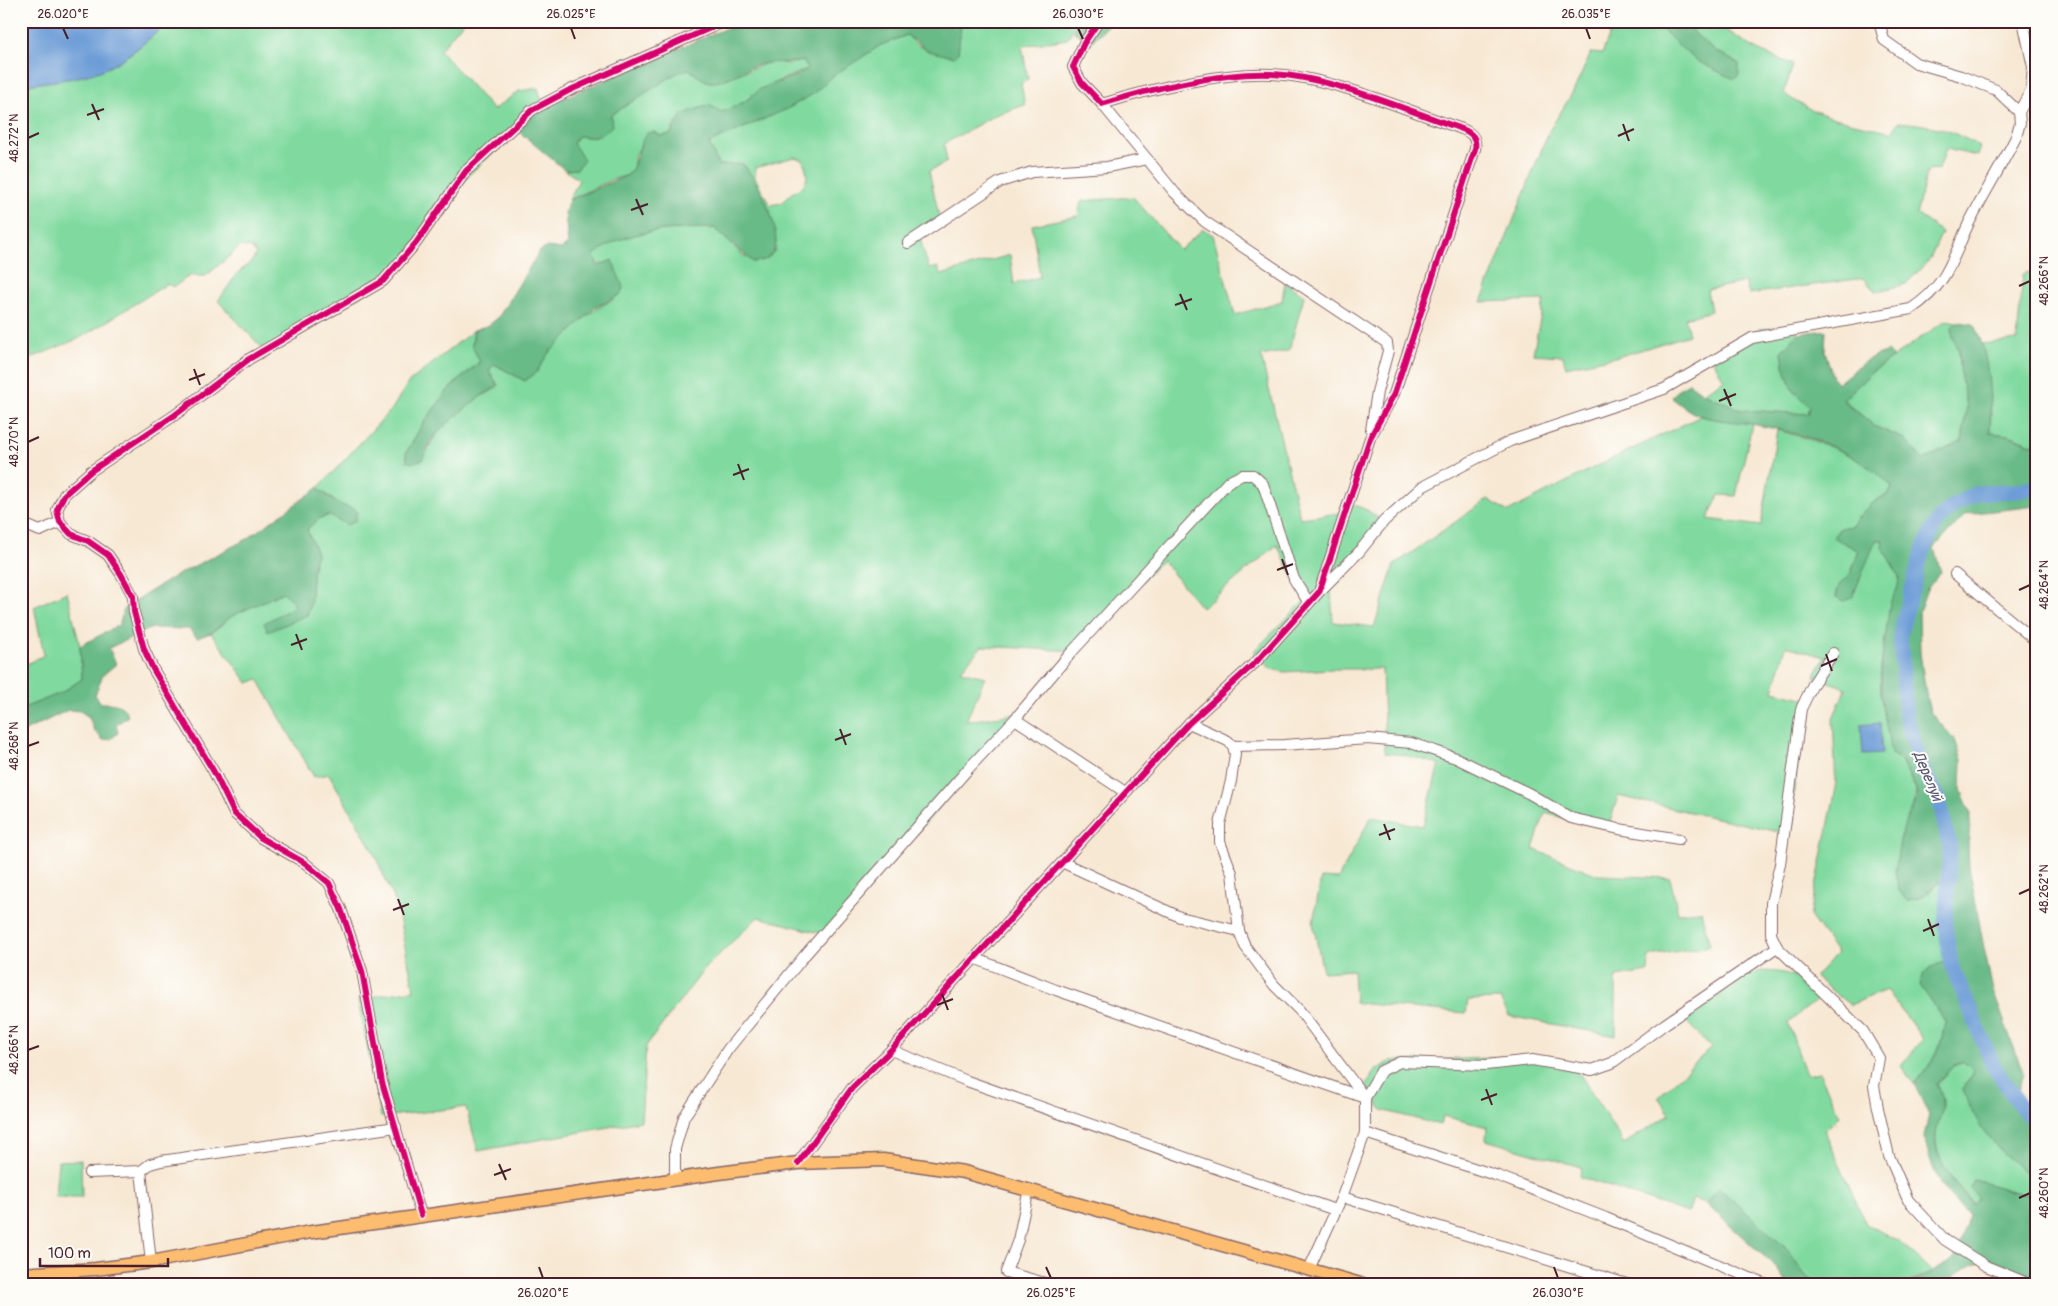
<svg xmlns="http://www.w3.org/2000/svg" width="2058" height="1306" font-family="Pangolin,sans-serif">
<style>
.green{fill:#80da9f;stroke:#657c65;fill-rule:evenodd}
.forest{fill:#68ba86;stroke:#596c58;fill-rule:evenodd}
.water{fill:#6d9dd7;stroke:#5c5e81}
.lines{fill:none;stroke-linecap:round;stroke-linejoin:round}
.river{stroke:#6d9dd7;stroke-width:15}
.minor-casing{stroke:#876566;stroke-width:12}
.major-casing{stroke:#876566;stroke-width:15}
.minor{stroke:#fff;stroke-width:10}
.major{stroke:#fcbd6f;stroke-width:12}
.cycleway-casing{stroke:#fdfcf7;stroke-width:9}
.cycleway{stroke:#d6006c;stroke-width:6}
.ticks{fill:none;stroke:#4a1f2b;stroke-width:2}
.labels{text-anchor:middle;stroke-width:4;stroke-linejoin:round;paint-order:stroke}
.water-label{font-size:15px;font-style:italic;fill:#5a5878;stroke:#fdfcf7}
.neatline{fill:none;stroke:#4a1f2b;stroke-width:2}
.ticks-label{font-size:12px;text-anchor:middle;fill:#4a1f2b}
</style>
<rect width="100%" height="100%" fill="#fdfcf7"/>
<filter id="ink" filterUnits="userSpaceOnUse"><feTurbulence type="fractalNoise" baseFrequency=".02" numOctaves="2"/><feDisplacementMap in="SourceGraphic" scale="10" xChannelSelector="R" yChannelSelector="G"/><feConvolveMatrix kernelMatrix="1 2 1 2 8 2 1 2 1" color-interpolation-filters="sRGB"/></filter>
<filter id="wash" filterUnits="userSpaceOnUse"><feTurbulence type="fractalNoise" baseFrequency=".0096" numOctaves="4" result="noise"/><feDisplacementMap in="SourceGraphic" scale="20" xChannelSelector="R" yChannelSelector="G"/><feGaussianBlur stdDeviation="1.12" result="paint"/><feColorMatrix in="noise" values="0 0 0 0 0 0 0 0 0 0 0 0 0 0 0 0 0 1.4 0 .05"/><feComposite in="paint" operator="in"/></filter>
<g filter="url(#wash)">
<rect width="100%" height="100%" fill="#f7e8d3"/>
<g class="green">
<path d="M170,21H464L440,50L493,110L519,91L538,88L543,107L471,173L387,279L267,353L218,301L237,274L252,261L256,254L252,248L241,246L206,276H189L174,287L167,284L80,338L24,361L21,348V86C50,81 81,79 108,67C130,57 151,37 170,21Z"/>
<path d="M972,21H1078L1067,39L1022,46L1028,79L1021,84L1025,105L995,115L944,144L947,162L929,171L941,225L920,239L929,269L938,267L941,275L1010,255L1014,284L1040,277L1032,225L1078,216L1081,201L1133,197L1180,250L1203,229L1213,235L1235,315L1282,301L1285,282L1304,296L1289,351L1261,356L1300,518L1340,513L1344,501L1367,510L1388,525L1331,590L1333,622L1374,627L1394,565L1488,499L1508,512L1595,467L1701,416L1752,424L1736,496L1719,495L1708,519L1761,526L1777,430C1821,442 1860,454 1893,487L1889,494C1873,500 1862,512 1852,526L1840,528L1834,536L1859,551L1851,573L1839,585L1836,597L1868,555L1876,540H1883C1882,554 1897,563 1899,577C1900,588 1890,605 1889,618C1887,634 1882,650 1881,667C1877,713 1893,750 1916,789C1917,802 1904,825 1900,840L1929,893L1938,882L1950,885L1952,955L1924,973L1920,985L1945,1021C1940,1053 1934,1060 1914,1084L1901,1066L1923,1039L1886,990L1850,1005L1815,977L1837,953L1810,916L1836,788L1833,718L1846,688L1814,677L1825,657L1786,646L1773,691L1811,700L1805,714L1788,834L1618,796L1608,829L1545,813L1533,849L1598,875L1670,878L1678,913L1701,911L1710,946L1649,956L1648,972L1616,977V1036L1509,1016L1500,999L1468,1000L1466,1013L1355,1003L1353,970L1323,972L1313,923L1321,878L1338,879L1371,817L1423,826L1439,764L1405,755L1385,753L1382,669H1330L1284,672L1271,669L1253,652L1305,600L1277,545L1202,608L1162,560L1077,651L982,646L960,671L985,677L966,721L1022,713L827,935L758,917L706,967L646,1046L641,1121L478,1151L466,1107L381,1117L358,999L414,990L396,903L372,849L329,774L314,777L258,679L248,683L211,633L232,616L283,592L292,601L295,607L284,614L268,631L307,615C315,595 308,574 317,554L307,529L320,518L355,509L341,506L318,488L392,409L408,383L474,330L472,346L480,361L449,389L422,425L406,453L428,451C434,430 460,409 478,398C485,394 493,392 498,385L489,370L494,364L525,381C535,374 537,366 545,357C565,335 587,312 614,299L611,261L598,266L593,255C627,228 672,229 714,228L745,257L775,251L776,240L770,211L749,172L743,164L718,165L709,143L787,109L813,94L831,77L881,45L907,35L918,46L958,53L961,24ZM794,157L803,160C815,191 796,184 782,203L770,205L755,177V168Z"/>
<path d="M1615,21H1650L1663,28L1686,52L1701,63L1739,64L1711,48L1681,21H1712L1757,50L1793,65L1784,93C1812,117 1857,123 1892,132L1898,122C1932,125 1951,129 1980,147L1977,156L1946,149L1939,169L1928,170L1916,214L1942,232L1930,259L1906,284L1875,292L1864,278L1749,294L1745,282L1707,290L1711,311L1685,318L1689,335L1624,355L1566,367L1563,356L1533,354L1544,300L1481,302L1549,131L1573,92L1591,53L1602,54Z"/>
<path d="M774,61L787,64L804,61L807,69L760,89L744,102L722,112L709,105L674,125L671,134L661,136L654,132L635,154L633,170L628,175L611,180L569,200L579,180L565,170L577,169L573,143L579,136L593,138L612,126L611,115L675,74L689,69C694,73 702,80 709,81C719,83 759,65 774,61Z"/>
<path d="M2037,270V441L2031,444L2009,435L1990,433L1991,412L1982,344L2017,340L2023,274Z"/>
<path d="M1946,320L1957,322L1952,327L1959,350L1961,378L1967,406L1962,441L1923,460L1904,439L1874,426L1843,399L1872,372Z"/>
<path d="M1796,325L1797,334L1782,351C1785,375 1790,391 1810,406L1808,414L1742,410L1703,393L1724,380L1710,355L1760,329Z"/>
<path d="M67,592L80,646L82,679L61,693L21,709V667L44,655L34,607Z"/>
<path d="M1761,971C1791,972 1800,975 1818,999L1788,1023L1806,1075L1819,1072L1840,1116L1824,1130L1866,1224L1899,1241L1932,1272L1905,1285H1818C1801,1276 1799,1264 1787,1249L1719,1189L1705,1203L1693,1199L1688,1213L1580,1177L1581,1167L1486,1140L1487,1127L1443,1116L1440,1125L1382,1110L1366,1086L1374,1072L1391,1061L1534,1057L1574,1065L1624,1144L1670,1114L1658,1097L1711,1048L1685,1020L1746,976Z"/>
<path d="M1964,1062L1974,1072L1963,1089C1983,1119 2001,1155 2031,1176L2026,1195L1974,1180L1977,1198L1973,1204C1957,1185 1933,1160 1936,1133C1938,1116 1948,1103 1937,1085L1953,1066Z"/>
<path d="M81,1160L82,1197H55L58,1161Z"/>
</g>
<g class="forest">
<path d="M764,21H972L961,24L958,54L954,57L928,51L907,35L881,45L831,77L813,94L787,109L709,143L718,165L743,164C759,182 802,261 753,262L714,228C672,229 627,228 594,255L598,266L612,260L623,287L621,294L595,308L548,354L536,373L525,381L494,364L489,371L498,386L478,398L442,428L431,440L422,460L411,463L407,461L406,453L422,425L449,389L480,362L472,346L474,330L489,325L498,318L539,252L547,247L561,249L568,244L565,212L569,200L628,175C638,164 636,147 647,133L654,132L661,136L671,134L682,114L709,105L722,112L744,102L760,89L797,75L807,69L804,61C787,64 771,60 754,66C740,71 724,84 709,82C702,80 694,73 689,69L675,74L611,115L612,126C602,137 593,138 579,136L573,143L584,160L577,169L565,170L517,130L543,107L698,40L724,29Z"/>
<path d="M1078,21H1113L1091,42L1074,32Z"/>
<path d="M1650,21H1681L1711,48L1739,64V75L1734,79C1718,71 1699,64 1686,52C1673,41 1665,29 1650,21Z"/>
<path d="M1957,322L1973,324C1990,351 1991,401 1990,433L2009,435L2031,444L2037,441V506L1966,514L1934,548L1941,572L1927,589L1919,611L1920,653L1927,700L1931,713L1955,740L1962,760L1961,790L1971,814L1968,847L1969,867L1983,943L1993,991L2024,1075L2017,1092L2016,1103L2037,1129V1281L2001,1271L1982,1261C1970,1266 1954,1271 1950,1285H1905L1917,1281L1954,1259L1969,1215L1940,1184L1930,1160L1924,1136L1929,1115L1914,1084C1934,1060 1941,1053 1945,1021L1920,985L1924,973L1952,955L1950,885L1938,882C1928,893 1922,900 1907,900L1899,891L1895,872L1900,840L1906,820L1917,798L1916,789L1901,760L1891,754L1881,697V667L1890,603L1898,587L1899,576L1882,547L1883,540H1876L1852,598L1844,601L1836,597L1839,585L1851,573L1859,551L1833,537L1840,528L1852,526C1862,512 1873,500 1889,494L1892,487C1855,449 1802,433 1751,424C1735,421 1717,421 1701,416C1691,413 1681,405 1672,398L1678,389L1689,383L1703,393L1742,410L1808,414L1810,406C1790,391 1785,375 1782,351L1797,334L1826,330L1825,351L1833,378L1838,383L1868,359L1887,351L1893,357L1872,372L1843,400L1874,426L1904,439L1923,460L1962,441L1967,406L1961,378L1959,350L1953,339L1952,327ZM1964,1062L1974,1072L1963,1089C1973,1125 2001,1155 2031,1176L2026,1195L1974,1180L1970,1186L1977,1198L1972,1204C1957,1185 1932,1159 1936,1133C1940,1112 1949,1106 1937,1084L1953,1066Z"/>
<path d="M318,488C330,499 339,506 355,509L357,512L355,521L347,525L328,515L320,518L307,529L317,554C308,574 315,595 307,615L268,632L264,623L294,607L292,601L283,592L232,616L211,633L197,638L189,629L152,628L109,648L116,664L103,675L95,695L101,703C112,703 124,703 128,716L116,725L118,733L111,739L103,740L94,730L89,717L80,711L68,710L21,733V709L61,693L82,679L80,646L119,625L125,607L177,575L247,539Z"/>
<path d="M1719,1188L1787,1249C1799,1264 1801,1276 1818,1285H1787L1776,1267L1705,1203Z"/>
</g>
<g class="water">
<path d="M21,21H170C151,37 133,54 111,66C85,80 51,80 21,86Z"/>
<path d="M1880,723L1882,754L1863,755L1861,725Z"/>
</g>
<g class="lines">
<path class="river" d="M2037,487L2017,491L1977,493L1955,504L1937,521L1922,552L1900,634L1906,717L1922,768L1939,799L1950,848L1945,924L1951,964L1994,1067L2023,1110L2037,1124"/>
</g>
</g>
<g filter="url(#ink)">
<g class="lines">
<defs>
<g id="minor">
<path d="M1102,104L1175,193L1204,221L1387,343L1388,351L1377,392L1371,430"/>
<path d="M2019,112L2031,90L2033,67L2023,21"/>
<path d="M908,243L1000,182L1032,172L1107,167L1147,159"/>
<path d="M21,523L40,531L60,522"/>
<path d="M1955,574L2037,642"/>
<path d="M1322,589L1359,552L1384,521L1422,487L1510,441L1664,389L1752,338L1911,309C1947,285 1951,262 1968,225C1983,195 2001,167 2016,137L2020,123L2019,112L1996,90L1961,76L1916,63L1884,40L1879,21"/>
<path d="M1833,653L1813,684L1801,709L1780,864L1771,903V934L1777,947L1863,1031L1879,1058L1874,1086L1878,1108L1889,1156L1908,1200L1945,1240L1986,1266L2032,1285"/>
<path d="M1015,719L1070,654L1228,482L1242,475H1253L1263,484L1294,579L1309,603"/>
<path d="M1189,723L1228,741L1233,746L1235,754L1231,781L1220,824V842L1232,873L1239,931L1245,946L1274,985L1300,1011L1365,1098V1133L1342,1197L1309,1269"/>
<path d="M1233,746L1284,745L1368,739L1411,743L1456,758L1530,794L1571,818L1619,829L1679,839"/>
<path d="M1064,863L1180,917L1239,931"/>
<path d="M974,958L1056,990L1365,1098L1381,1071L1400,1062L1486,1065L1532,1060L1592,1070L1612,1063L1665,1024L1777,947"/>
<path d="M891,1050L967,1081L1335,1210"/>
<path d="M1365,1133L1498,1176L1606,1218L1767,1285"/>
<path d="M798,1163L852,1088L891,1050L1189,723L1257,661L1319,592L1370,438L1394,394L1475,149C1477,138 1472,133 1462,129C1406,110 1329,76 1271,74C1221,72 1150,89 1102,104L1082,83L1073,67L1084,43L1099,21"/>
<path d="M141,1171L151,1262"/>
<path d="M89,1173L141,1171L150,1164L161,1161L396,1127"/>
<path d="M675,1180V1149L684,1117L728,1049L805,955L969,768L1015,719L1125,792"/>
<path d="M1029,1189L1018,1240L1006,1272L1052,1285"/>
<path d="M1342,1197L1630,1285"/>
<path d="M421,1215L382,1082L362,971L341,909L329,883L305,863L261,838L234,813L214,772L153,669L144,649L134,612L133,596L121,574L108,555L88,541L71,534L60,522L57,510L64,495L91,471L175,415L249,359L383,281L416,243L466,171L532,110L568,91L726,21"/>
</g>
<path id="major" d="M21,1274L96,1269L151,1262L305,1233L719,1173L798,1163L883,1160L964,1172L1364,1285"/>
</defs>
<use href="#minor" class="minor-casing"/>
<use href="#major" class="major-casing"/>
<use href="#minor" class="minor"/>
<use href="#major" class="major"/>
<defs>
<g id="cycleway">
<path d="M798,1163L852,1088L891,1050L1189,723L1257,661L1319,592L1370,438L1394,394L1475,149C1477,138 1472,133 1462,129C1406,110 1329,76 1271,74C1221,72 1150,89 1102,104L1082,83L1073,67L1084,43L1099,21"/>
<path d="M421,1215L382,1082L362,971L341,909L329,883L305,863L261,838L234,813L214,772L153,669L144,649L134,612L133,596L121,574L108,555L88,541L71,534L60,522L57,510L64,495L91,471L175,415L249,359L383,281L416,243L466,171L532,110L568,91L726,21"/>
</g>
</defs>
<use href="#cycleway" class="cycleway-casing"/>
<use href="#cycleway" class="cycleway"/>
</g>
</g>
<path class="ticks" d="M63,28L68,39M571,28L575,39M1078,28L1083,39M1586,28L1590,39M92,104L99,120M87,115L104,109M1623,124L1629,141M1618,136L1634,129M28,138L39,133M636,199L643,215M631,210L648,204M2019,286L2030,281M1180,294L1187,310M1175,305L1192,299M194,369L200,385M189,380L205,374M1724,389L1731,406M1719,401L1736,394M28,442L39,437M738,464L744,480M733,475L749,469M1282,559L1288,575M1277,570L1293,564M2019,590L2030,585M296,634L302,650M291,645L307,639M1826,654L1832,671M1821,666L1837,659M840,729L846,745M835,740L851,734M28,746L39,742M1384,824L1390,840M1379,835L1395,829M2019,894L2030,889M398,899L404,915M393,910L409,904M1928,919L1934,936M1923,931L1939,924M942,994L948,1010M937,1005L953,999M28,1050L39,1046M1486,1089L1492,1105M1481,1100L1497,1094M499,1164L506,1180M494,1175L511,1169M2019,1198L2030,1193M539,1267L543,1278M1046,1267L1051,1278M1554,1267L1558,1278"/>
<g class="labels">
<g class="water-label">
<text transform="translate(1928 776) rotate(67)" y="5">Дерелуй</text>
</g>
</g>
<rect width="2058" height="1306" fill="none" stroke="#fdfcf7" stroke-width="55"/>
<path d="M40 1258v8h128v-8" fill="none" stroke="#4a1f2b" stroke-width="2.5"/>
<text x="48" y="1258" font-size="15" fill="#4a1f2b" stroke="#fdfcf7" stroke-width="4" paint-order="stroke">100 m</text>
<rect x="28" y="28" width="2002" height="1250" class="neatline"/>
<g class="ticks-label">
<text x="63" y="18">26.020°E</text>
<text x="571" y="18">26.025°E</text>
<text x="1078" y="18">26.030°E</text>
<text x="1586" y="18">26.035°E</text>
<text transform="translate(14 138) rotate(-90)" y="4">48.272°N</text>
<text transform="translate(2044 281) rotate(-90)" y="4">48.266°N</text>
<text transform="translate(14 442) rotate(-90)" y="4">48.270°N</text>
<text transform="translate(2044 585) rotate(-90)" y="4">48.264°N</text>
<text transform="translate(14 746) rotate(-90)" y="4">48.268°N</text>
<text transform="translate(2044 889) rotate(-90)" y="4">48.262°N</text>
<text transform="translate(14 1050) rotate(-90)" y="4">48.266°N</text>
<text transform="translate(2044 1193) rotate(-90)" y="4">48.260°N</text>
<text x="543" y="1297">26.020°E</text>
<text x="1051" y="1297">26.025°E</text>
<text x="1558" y="1297">26.030°E</text>
</g>
</svg>
